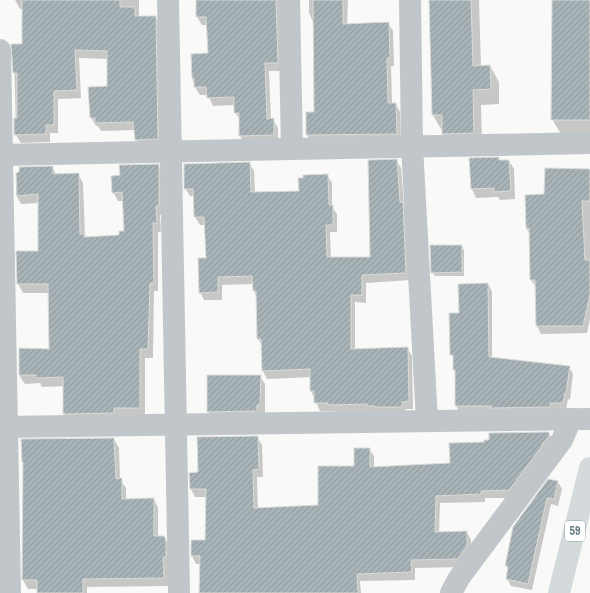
<svg xmlns="http://www.w3.org/2000/svg" width="590" height="593" font-family="'Archivo Narrow',sans-serif">
<style>
.shadow{fill:#0003}
.building{fill:url(#building-hatch);stroke:#dbdbd9}
.lines{fill:none;stroke-linecap:round;stroke-linejoin:round}
.minor{stroke:#c0c6c9;stroke-width:22}
.major{stroke:#d4d9dc;stroke-width:22}
.labels{text-anchor:middle;stroke-width:4;stroke-linejoin:round;paint-order:stroke}
.shield{fill:#fff;stroke:#92a2a8;stroke-width:1}
.shield-label{font-size:12px;font-weight:bold;fill:#647a82}
</style>
<defs>
<pattern id="building-hatch" width="6" height="6" patternUnits="userSpaceOnUse"><rect width="6" height="6" fill="#a7b3b6"/><path d="M-1 1l2-2M0 6l6-6M5 7l2-2" fill="none" stroke="#8c9799"/></pattern>
</defs>
<rect width="100%" height="100%" fill="#f9f9f7"/>
<g class="shadow">
<path d="M15,0H139V17H155L160,25L162,147L141,148L136,139L135,130L101,131L98,126H96L91,118L108,87V59L79,58L81,98L58,99V133H50V142L21,143L16,135L14,50L23,45V9H20Z"/>
<path d="M197,0H279L282,71H269L271,120H273L278,128V143L245,144L240,136V120L235,112V105L213,106L208,95H200L195,87L192,78V55L209,54L208,25H202L197,17Z"/>
<path d="M309,0H348L347,25L388,23L393,31L394,66H391L392,104H396L400,112L401,142L312,143L307,135V113H315L313,22L309,13Z"/>
<path d="M430,0H479L481,67L490,66L499,82V104L481,105L482,148L452,149L433,115Z"/>
<path d="M553,0H590V139H564L552,119Z"/>
<path d="M498,158L500,161H509L514,169L515,199L500,200L498,197L476,198L472,189L470,159Z"/>
<path d="M396,160L401,168L404,205L406,210L410,280L366,283V303L355,302V349L407,348L412,356L413,409H406V414L320,411L311,391V377L267,379L263,371L262,345L258,339L257,298L254,291V284L222,285V300H204L200,292L207,259L205,225H200L195,217L194,196H190L185,188L249,163L254,171L255,193L300,192L327,175L332,183V207L337,214V232H330L331,258H371Z"/>
<path d="M158,165L163,174L164,215H160L161,232H158V291H154L153,358H145V416L69,422L64,413V386L42,387L40,383L25,384L19,375L50,350L49,293H23L18,284L39,252V203L21,204L16,195V174L52,167L56,174H78L83,183L85,238L120,236L126,232L124,201H118L113,192Z"/>
<path d="M590,170V318L587,333L541,334L537,326L536,287L531,280L530,234L526,228V196L545,195Z"/>
<path d="M461,246L464,250V276H435L432,272Z"/>
<path d="M488,284L492,291V359L569,367L573,374L570,400L568,399L566,410L460,413L456,406V373L454,369V359L451,354L460,314Z"/>
<path d="M260,376L265,384V413L213,420L208,411Z"/>
<path d="M549,433L553,441L513,498H485V502L440,503L439,533L467,532L471,540V554L462,567L415,568V580L360,581L361,593H200L201,564H196L192,556V541H206L207,497H195L191,489L190,474L199,473L257,437L262,445L263,477H257L258,508L319,506L369,449L374,456V468L451,464L485,443Z"/>
<path d="M114,439L119,448L120,480L126,488V500L154,499L158,508V537H164L169,546L168,586L87,587V593H38V589H28L23,580L22,523H24V464L23,461Z"/>
<path d="M558,482L562,489L558,506L551,504L532,590L511,586L507,579L508,570L506,566L514,527Z"/>
</g>
<g class="building">
<path d="M22,0H120V7H135V16H156L158,139L135,140L133,122L95,123V118H90L88,87L107,86V51L75,50L77,90L54,91V125H46V134L14,135V118H17V73H13L11,44H22Z"/>
<path d="M196,0H276L278,63H265L267,119L274,118V135L239,136V113H234V97L207,98L206,87H194V78H192L191,54L208,53L206,17H196Z"/>
<path d="M313,0H343V24L389,22L390,58H387L388,103H396L397,134L306,135V112H314Z"/>
<path d="M429,0H471L473,66L490,65L491,89L473,90L474,133L442,134V115H432Z"/>
<path d="M552,0H590V120H551Z"/>
<path d="M499,157V160H509L511,191L494,192V188L471,189L469,158Z"/>
<path d="M397,159L400,202H403L406,273L362,275V295H351V349L408,347L409,401L402,402V407H375V406H367V404L328,405V403H314V391H310V369L262,371L261,339H257L256,291H253L252,276L218,277V292L199,293L198,258H206L204,217H194L193,189H184V164L250,162L251,192L299,191L298,178H303V175L328,174L329,205H333V225H326L327,257H370L368,160Z"/>
<path d="M159,164V206H156L157,223H153L154,283H150L148,349H140V408H114V413L63,414V377L36,378V375H19V348L49,349L48,284H17L16,251H38V194L17,196L16,173L19,172V167L53,166V174L79,173L80,234H84V237L119,235V231H124L122,192L112,193L111,176L120,175L119,165Z"/>
<path d="M545,168L590,169V201H582L585,260H590V295L583,326H536L535,280H530L529,228H526L525,195L544,194Z"/>
<path d="M430,245H462V272L431,273Z"/>
<path d="M488,283L489,357L570,366L566,393H565L563,403H550V407L491,408V406H455V370H453V355H450L449,313H459L458,284Z"/>
<path d="M207,375H261L260,405H257V411L207,412Z"/>
<path d="M549,432V436L542,444V446L509,490L481,491V494L436,496L435,532L467,531V546L457,559L411,560L412,572L357,574L358,593H199L200,556H191V540H205L206,489H190L189,473L198,472L197,437L258,436L259,469L253,470L254,508L318,505V466H354V448H370V467L450,463L449,443L484,442V440H489V433Z"/>
<path d="M114,438L116,479L122,478V499L154,498V536H164L166,540V557H163L164,578L83,579V593H37V580H22L23,462H22L21,439Z"/>
<path d="M548,479L558,481L554,499L547,498L528,584L506,579L508,566H505L513,527Z"/>
</g>
<g class="lines">
<g class="minor">
<path d="M168,0L179,593"/>
<path d="M289,0L292,149"/>
<path d="M410,0L412,146L427,421"/>
<path d="M0,50L10,593"/>
<path d="M0,155L590,143"/>
<path d="M0,427L590,419"/>
<path d="M451,593L459,578L562,440L571,419"/>
</g>
<path class="major" d="M559,593L590,468"/>
</g>
<g class="labels">
<rect class="shield" x="565" y="521" width="20" height="20" rx="3"/>
<g class="shield-label">
<text x="575" y="535">59</text>
</g>
</g>
</svg>
